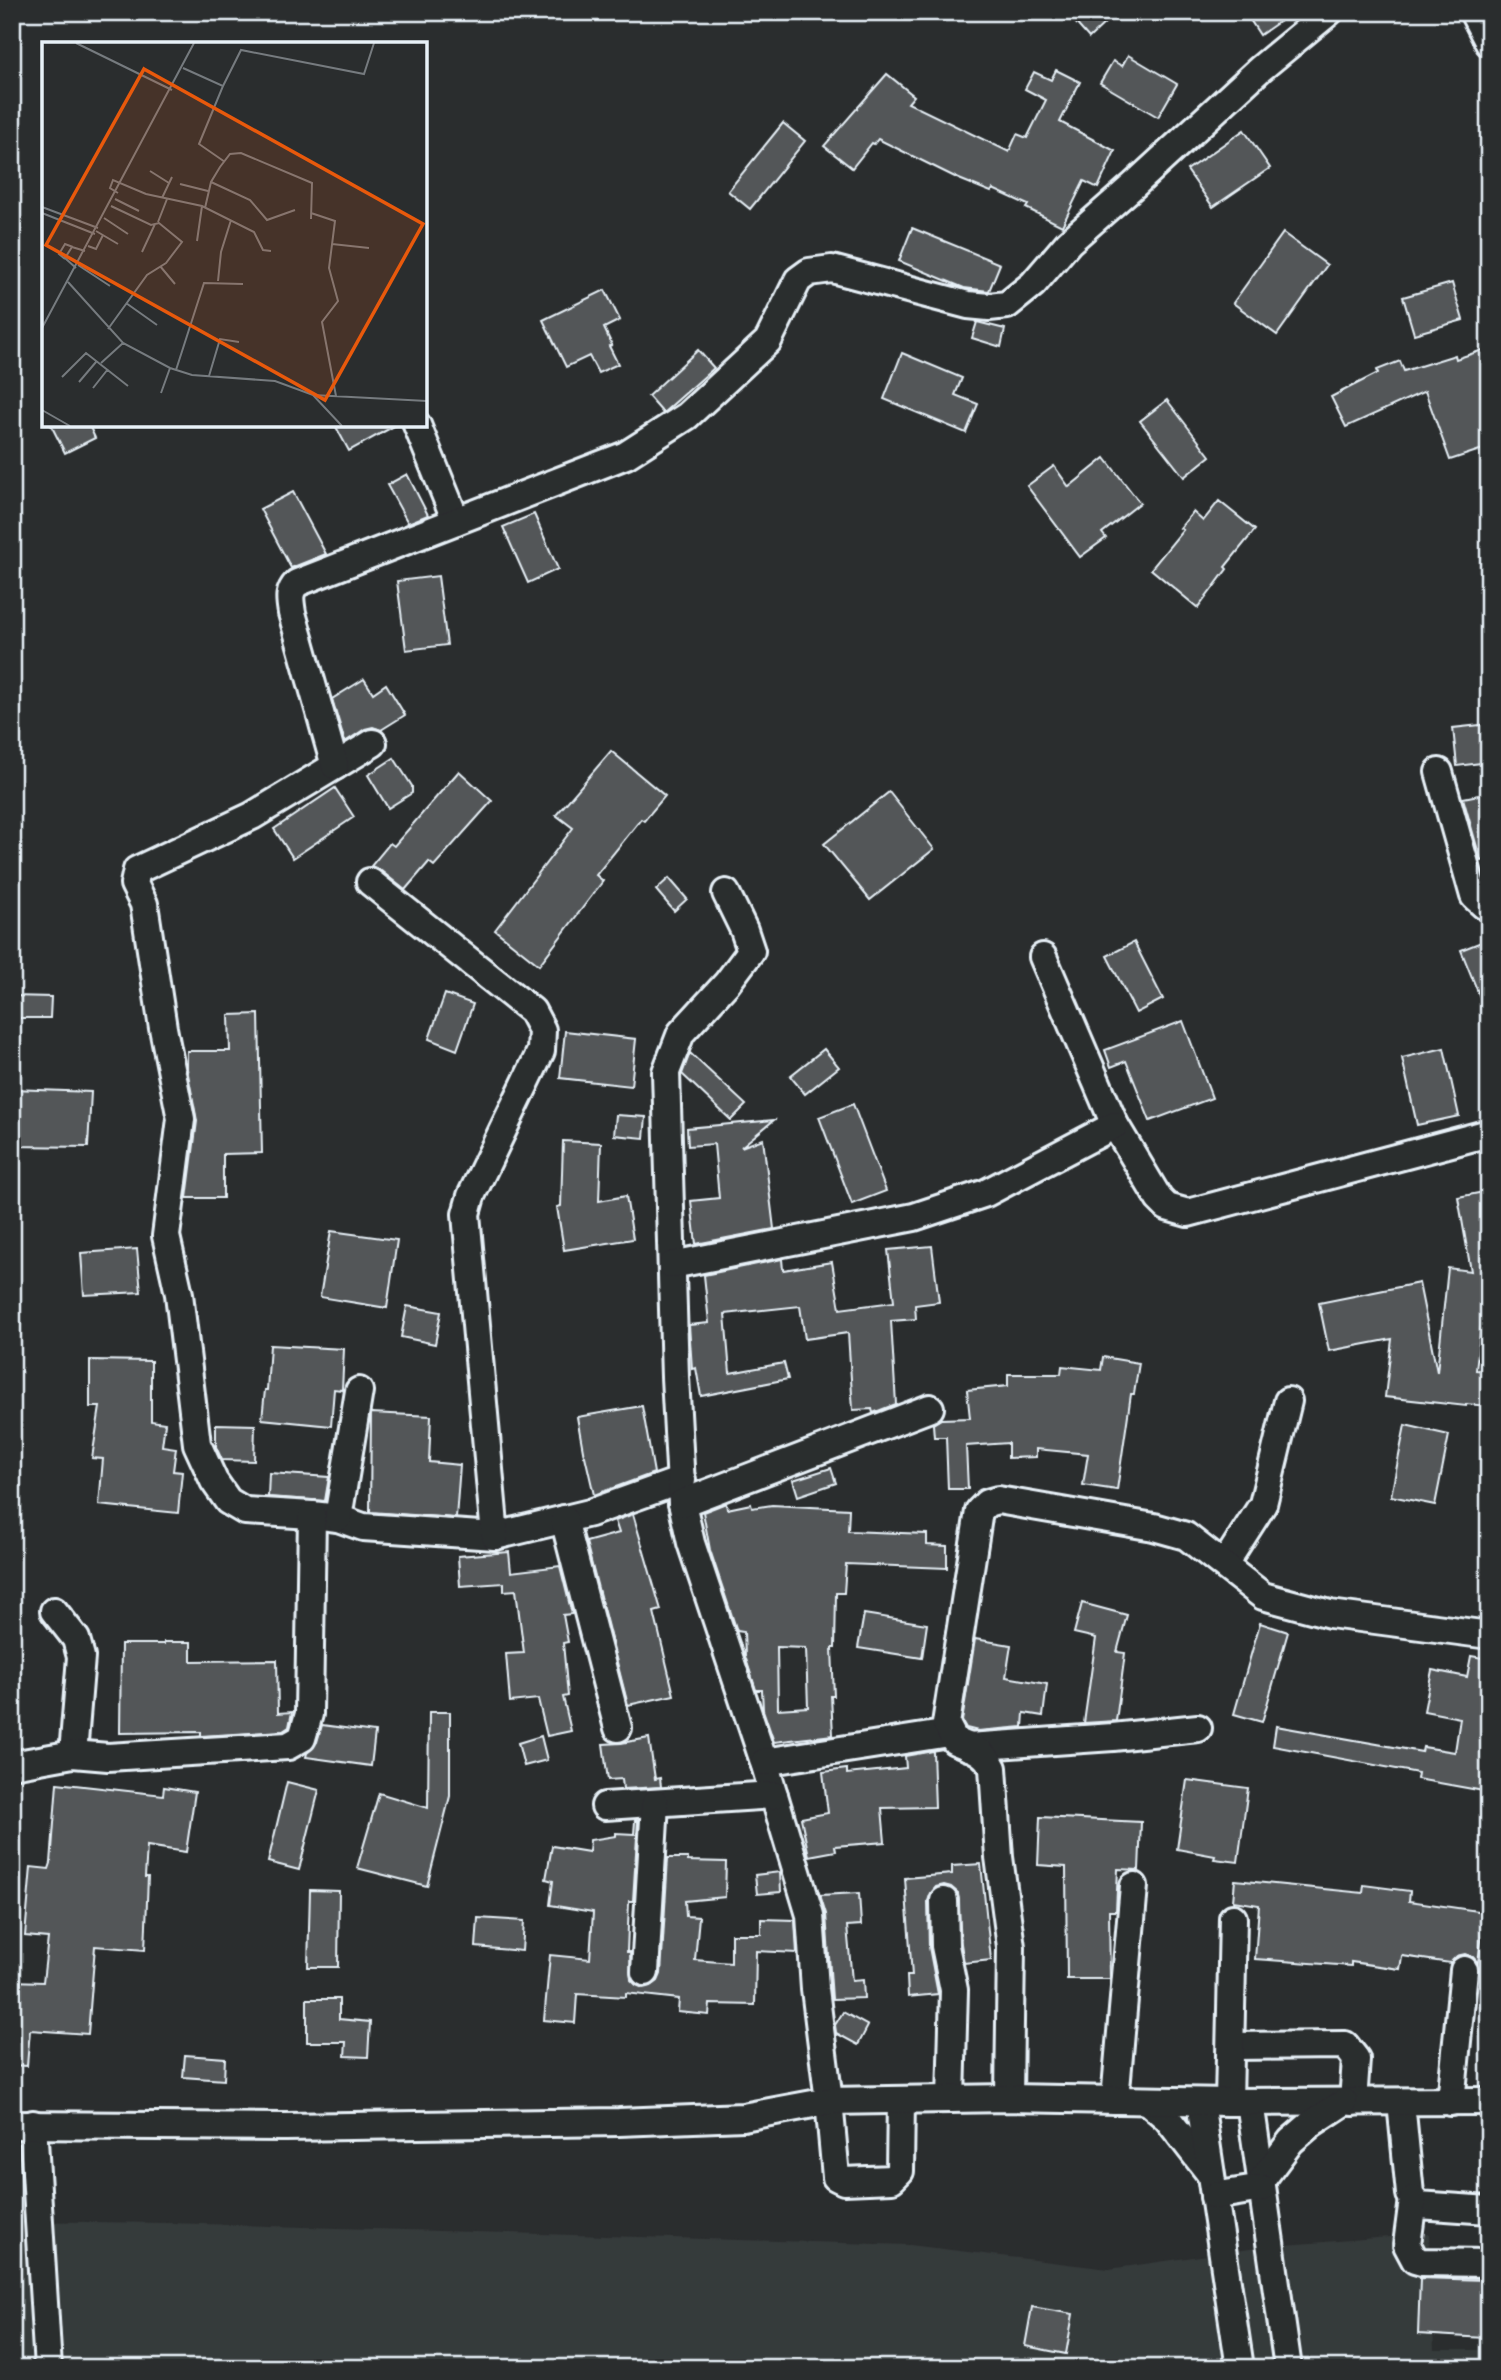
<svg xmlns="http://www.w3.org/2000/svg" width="1501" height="2380" font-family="Sriracha,sans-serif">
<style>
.built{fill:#363a3b}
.building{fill:#535759;stroke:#e8f1f8;stroke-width:2;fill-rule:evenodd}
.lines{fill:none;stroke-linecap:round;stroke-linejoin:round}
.minor-casing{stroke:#e8f1f8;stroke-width:32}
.minor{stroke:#2a2d2e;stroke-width:26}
.inset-road{fill:none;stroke:#767b7f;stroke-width:2}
.view{fill:#e8590c;fill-opacity:0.15;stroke:#e8590c;stroke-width:3.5}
.inset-edge{fill:none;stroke:#e8f1f8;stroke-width:3.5}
</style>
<rect width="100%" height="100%" fill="#2a2d2e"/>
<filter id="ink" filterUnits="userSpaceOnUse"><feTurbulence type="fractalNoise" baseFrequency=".0143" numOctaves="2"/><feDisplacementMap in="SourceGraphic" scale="14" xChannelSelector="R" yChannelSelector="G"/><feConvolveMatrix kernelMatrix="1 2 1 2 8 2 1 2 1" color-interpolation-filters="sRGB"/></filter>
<g filter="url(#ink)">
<path class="built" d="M12,2221L169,2223L910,2245L1109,2269L1271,2246L1429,2234L1434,2350H1489V2368H12Z"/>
<g class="building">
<path d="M1066,12H1099L1107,21L1089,38Z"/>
<path d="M1245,12H1293L1260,35Z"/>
<path d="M1128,55L1177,84L1158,117L1100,83L1113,61L1122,66Z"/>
<path d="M1056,70L1080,82L1060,122L1115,151L1098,188L1084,181L1062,226L1026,208L1028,205L993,189L991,192L959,179L878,139L874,144L872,143L852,168L824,146L887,74L914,96L908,103L1009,152L1017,134L1027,138L1046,100L1025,89L1034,72L1051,80Z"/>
<path d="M783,123L805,141L750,209L728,191Z"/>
<path d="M1244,130L1270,168L1213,207L1187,170Z"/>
<path d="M912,228L1000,264L989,291L964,288L899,261Z"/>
<path d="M1283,233L1327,265L1277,335L1233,303Z"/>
<path d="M1452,283L1463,320L1414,334L1403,297Z"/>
<path d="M605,290L620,320L604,328L612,345L609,346L618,364L598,373L589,356L566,367L543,320Z"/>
<path d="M977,322L1005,329L1001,347L972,338Z"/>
<path d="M1489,348V447L1450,460L1425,391L1346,427L1331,397L1378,373L1377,370L1400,361L1404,371L1455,355L1456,359Z"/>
<path d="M698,350L714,368L663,413L648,396Z"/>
<path d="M902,353L962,378L955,395L978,404L966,433L884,399Z"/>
<path d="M1167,400L1210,456L1184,477L1140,421Z"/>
<path d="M51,425H89L95,438L65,453Z"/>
<path d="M335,425H396L349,451Z"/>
<path d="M1105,458L1140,503L1102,533L1106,538L1080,557L1027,486L1054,466L1069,487Z"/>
<path d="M407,474L428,515L408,523L387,485Z"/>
<path d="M293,492L326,554L291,568L260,509Z"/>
<path d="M1219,501L1255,530L1225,567L1227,569L1198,608L1151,569L1183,530L1180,528L1193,512L1203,521Z"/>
<path d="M534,514L558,569L528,583L503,527Z"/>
<path d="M438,576L447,645L406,650L397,581Z"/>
<path d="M364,679L373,693L386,684L405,715L381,730L373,727L365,729L345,742L332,699Z"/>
<path d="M1489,724V762L1457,766L1453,728Z"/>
<path d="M611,751L665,796L644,821L641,819L596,875L603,881L539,965L495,930L573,828L556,815Z"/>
<path d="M394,758L412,786V793L388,808L368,775Z"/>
<path d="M459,771L492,801L434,866L429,862L405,890L380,870L371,866L390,843L394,846Z"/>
<path d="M335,788L354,817L293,858L274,829Z"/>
<path d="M889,792L934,849L870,900L824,844Z"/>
<path d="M1489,793V860L1481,861L1463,798Z"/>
<path d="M669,878L687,899L674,911L656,890Z"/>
<path d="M1489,939V1017H1488L1461,950Z"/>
<path d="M1134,942L1163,999L1136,1013L1107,956Z"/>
<path d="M445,994L473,1004L457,1050L429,1039Z"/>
<path d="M12,996L51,997L50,1018H12Z"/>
<path d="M259,1014L262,1153L223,1154V1198H187L197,1121L187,1069V1051H230L229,1015Z"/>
<path d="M1183,1021L1212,1098L1150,1121L1126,1061L1111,1067L1105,1050Z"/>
<path d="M565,1031L636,1039L631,1086L560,1078Z"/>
<path d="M1444,1048L1459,1116L1417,1125L1402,1058Z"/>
<path d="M824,1049L839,1067L805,1094L790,1076Z"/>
<path d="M690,1053L746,1105L731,1120L682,1074Z"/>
<path d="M12,1089L91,1092L88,1147L12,1146Z"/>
<path d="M853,1104L886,1191L852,1204L819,1117Z"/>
<path d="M616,1115L646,1117L644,1138L614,1135Z"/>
<path d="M774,1120L741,1147L763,1139L774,1229L696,1244L691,1201L719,1198L714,1144L688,1146L687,1128Z"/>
<path d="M563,1141L601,1143L599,1201L626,1196L633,1239L564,1250L557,1207L561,1206Z"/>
<path d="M1489,1191V1254L1476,1370L1489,1371V1406L1466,1404V1406L1385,1397L1392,1339L1329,1351L1319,1303L1419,1283L1437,1372L1448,1268L1471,1271L1458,1197Z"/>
<path d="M331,1231L397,1240L387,1308L320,1297Z"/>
<path d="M932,1246L939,1302L915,1305L916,1319L891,1321L896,1404L873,1413L872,1409L853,1410L848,1333L805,1339L800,1306L725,1314L730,1373L784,1363L788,1379L701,1396L696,1368L692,1369L689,1325L709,1323L704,1275L782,1259L783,1270L832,1262L840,1309L894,1302L888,1250Z"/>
<path d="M137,1249L141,1292L84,1295L81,1253Z"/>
<path d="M407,1306L441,1312L435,1344L401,1337Z"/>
<path d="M270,1345L344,1349L342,1390L334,1389L331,1426L262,1419L265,1390H267Z"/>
<path d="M1103,1357L1139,1363L1134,1394H1131L1117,1490L1083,1485L1088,1454L1036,1449V1457L1008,1458V1443L966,1446L968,1489H948L946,1437H934L933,1424L941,1419L970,1418L967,1390L1008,1386V1374H1061L1062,1366L1101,1370Z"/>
<path d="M90,1360L151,1361V1421L165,1423L162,1446L176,1448L173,1471L182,1472L178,1513L99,1505L103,1459L92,1458L100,1407H90Z"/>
<path d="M642,1406L654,1473L594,1495L585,1456H584L577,1417Z"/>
<path d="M371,1413L431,1416L429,1462L460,1465L456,1518L370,1512Z"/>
<path d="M216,1424L255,1425L254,1461L222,1460L216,1447Z"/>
<path d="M1405,1425L1449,1435L1435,1505L1391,1496Z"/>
<path d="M831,1468L836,1483L798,1496L793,1480Z"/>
<path d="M269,1473L329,1477L325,1501L268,1497Z"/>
<path d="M726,1503L727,1509L751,1504L752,1508L772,1505L849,1509L848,1531L927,1534V1545L947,1546V1568L846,1564L844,1593H836L835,1648H832L834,1696H831L833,1735L774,1742L763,1710L762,1690H756L745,1656L744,1632L737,1631L710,1550L703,1512ZM777,1647L806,1648L808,1707L778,1709Z"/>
<path d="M633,1514L661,1610L654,1612L674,1695L628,1705L586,1542L619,1533L615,1521Z"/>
<path d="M509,1552L511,1572L560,1566L572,1614L563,1615L568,1642L563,1643L568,1696L563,1697L571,1731L547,1736L538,1699L510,1702L506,1654L524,1653L516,1590L504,1591V1583L460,1586L458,1556Z"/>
<path d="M1082,1603L1127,1615L1117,1652L1125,1653L1116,1721L1084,1723L1096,1638L1074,1633Z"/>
<path d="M864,1614L927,1624L922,1658L858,1648Z"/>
<path d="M1260,1623L1288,1632L1262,1722L1234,1714Z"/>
<path d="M975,1639L1011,1645L1006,1677L1047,1684L1043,1716L1024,1713L1023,1727L978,1731L966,1728L962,1721Z"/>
<path d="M164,1642H191V1661L277,1660L278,1713L292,1712L289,1727L283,1731L201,1736V1732L120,1733L121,1644H164Z"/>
<path d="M1471,1656L1489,1659V1744L1487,1758H1489V1792L1417,1779L1418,1773L1273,1746L1276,1726L1422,1752L1423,1747L1455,1752L1460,1718L1424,1711L1432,1670L1467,1677Z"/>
<path d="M429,1712H450V1796L427,1886L357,1868L379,1793L428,1808Z"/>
<path d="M322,1725L375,1732L371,1766L306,1757L307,1753L317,1742Z"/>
<path d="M541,1736L547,1760L524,1766L518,1743Z"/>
<path d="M649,1738L655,1779L660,1778L661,1787L623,1789L622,1779L608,1780L603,1744L621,1743Z"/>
<path d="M933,1751L935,1807L882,1808L885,1842L835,1846L836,1851L809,1856L801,1818L828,1813L823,1772L847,1769V1774L906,1768L905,1756Z"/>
<path d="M1187,1780L1248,1788L1238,1862L1214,1859L1215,1856L1177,1849Z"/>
<path d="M287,1782L319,1790L299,1870L268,1862Z"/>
<path d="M57,1783L163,1795L164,1787L195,1792L186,1852L147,1846L145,1877H148L145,1950L95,1946L88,2034L30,2030L27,2066L12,2065V1981L43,1982L48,1938L25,1936L31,1867L49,1869L51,1863Z"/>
<path d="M1040,1817L1141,1822L1139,1870L1118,1869L1116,1911H1109L1110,1979H1067L1066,1867L1038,1865Z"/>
<path d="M635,1821H638L633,1901H629L627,1952H630L631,1980L636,1985L643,1988L651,1986L658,1981L661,1974L668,1858H688V1861L726,1862L725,1897L685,1901L686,1916L699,1917L695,1960L731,1963V1934H761V1919L795,1920L797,1953L756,1951L755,2005L710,2004L709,2015L678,2012L679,1999L626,1993V1997L577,1994L575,2023L544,2020L550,1955L590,1959L593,1912L550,1905L553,1881L546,1879L552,1846L589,1852L590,1840L616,1836V1833L634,1834Z"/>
<path d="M981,1864L991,1960L964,1963L961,1944L958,1893L951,1887L944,1885L936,1887L931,1893L928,1901L929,1947L938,1994L908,1997L907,1976H912L905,1878L952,1874V1866Z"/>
<path d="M780,1872L781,1892L757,1894L755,1875Z"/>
<path d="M1235,1880L1363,1893L1364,1885L1410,1891L1409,1901L1485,1912L1478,1963L1473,1957L1465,1954L1457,1956L1450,1963L1402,1956L1400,1969L1351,1962V1966L1255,1959L1259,1905L1233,1901Z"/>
<path d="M310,1890L339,1891L338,1967H308Z"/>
<path d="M859,1893L861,1925L847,1926L852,1981L863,1980L864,1998L832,1999L826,1914L820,1895Z"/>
<path d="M478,1918L524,1921L522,1951L476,1947Z"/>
<path d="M307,1999H339V2019L370,2022L368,2057L345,2056L346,2042H307Z"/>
<path d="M843,2012L868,2026L858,2045L836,2033L835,2025Z"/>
<path d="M185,2055L225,2058L224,2080L183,2077Z"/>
<path d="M1420,2278L1486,2280L1484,2338L1418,2334Z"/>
<path d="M1032,2307L1073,2314L1066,2354L1025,2346Z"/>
</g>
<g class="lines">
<defs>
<g id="minor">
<path d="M1473,12L1489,43"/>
<path d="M417,425L456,521"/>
<path d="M373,743L252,816L137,870L134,884L144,904L163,1028L181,1119L166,1236L179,1294L197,1444L214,1481L228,1501L245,1511L312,1515L338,1518L363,1527L495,1536L590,1513L682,1480"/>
<path d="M335,766L292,613C290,600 288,592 297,583L626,455L687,416L768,341L798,280L809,272L832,269L968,305L989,307L1007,305L1033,284L1069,242L1134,185L1260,69L1329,12"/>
<path d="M1439,772L1474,896L1484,905H1489"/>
<path d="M370,882L532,1011L542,1030L541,1051L471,1196L466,1214L495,1536"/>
<path d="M726,893L744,930L751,951L727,983L681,1033L666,1072L675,1377L682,1503L691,1543L764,1762L810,1915L815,1989L829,2101L836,2177L844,2181L892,2179L900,2171L901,2100"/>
<path d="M1043,957L1115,1125L1159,1199L1167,1207L1188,1213L1489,1133"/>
<path d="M672,1265L914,1217L986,1193L1115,1125"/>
<path d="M682,1503L930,1408"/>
<path d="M338,1518L359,1391"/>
<path d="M564,1519L618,1728"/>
<path d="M1224,1565L1263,1504L1288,1401"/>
<path d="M54,1611L76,1639L81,1657L73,1754"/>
<path d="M968,1747L1113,1737L1198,1728"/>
<path d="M764,1762L949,1733"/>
<path d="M12,1765L73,1754L108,1757L288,1746L302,1738L309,1714L312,1515"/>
<path d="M605,1806L774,1795"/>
<path d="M944,1901L945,1946L954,1990L951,2099"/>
<path d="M645,1972L655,1803"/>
<path d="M1231,2046L1345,2045L1356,2059L1353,2102"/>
<path d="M1009,2098L1011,1947L999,1857L993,1768C985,1751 972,1748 955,1741L946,1724L979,1511L987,1503L998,1500L1154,1527L1186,1536L1263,1596L1330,1614L1489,1635"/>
<path d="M1115,2100L1134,1886"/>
<path d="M1147,2101L1167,2118L1208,2171"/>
<path d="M1200,2102L1240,2368"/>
<path d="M1229,2102L1233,1918"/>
<path d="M1250,2102L1288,2368"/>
<path d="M1401,2102L1410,2194L1418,2205L1489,2210"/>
<path d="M1451,2102L1464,1970"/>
<path d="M33,2124L48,2368"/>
<path d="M12,2125L285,2127L619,2122L743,2117L829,2101L1009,2098L1229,2102L1489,2101"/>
<path d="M1261,2181L1291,2141L1312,2123L1344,2102"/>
<path d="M1214,2196L1262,2188"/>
<path d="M1413,2199L1407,2245L1415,2260L1422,2262L1489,2263"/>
</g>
</defs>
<use href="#minor" class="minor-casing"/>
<use href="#minor" class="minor"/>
</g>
</g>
<g transform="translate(42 42)">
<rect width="385" height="385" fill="#2a2d2e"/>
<path class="inset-road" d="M34,1L130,48M141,26L181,44L157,102L183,120M181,44L199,8L322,32L332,1M108,129L127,141M169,140L208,158L225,178L253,168M138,142L166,149M76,151L68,146L71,138L104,152L160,164L212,190L221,208L229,209M120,156L130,135M73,157L97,169M0,165L56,186M163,166L169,140L178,125L188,112L199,111L270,141L269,177M0,171L53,192M269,171L293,179L287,226L296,259L280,280L294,354M62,176L86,192M116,180L125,157M54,189L76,202M155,199L160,164M290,202L327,206M46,204L54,207L61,193M100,210L113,182M23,217L17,212L23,202L31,205M36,223L68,244M118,224L133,242M34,226L23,216L30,205L43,209M176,239L179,210L189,178M26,240L81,301L128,326L150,333L233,339L271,353L385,359M84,261L115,283M0,286L152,1M66,287L105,233L124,221L140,200L117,181L109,183L69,164M59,321L81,301M134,328L162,241L201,242M167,334L178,297L197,300M20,335L44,311L86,344M37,340L54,320M51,346L66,327M119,351L128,326M271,353L300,384M0,368L28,384"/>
<path class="view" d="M102,27L381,182L283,358L4,203Z"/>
<rect width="385" height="385" class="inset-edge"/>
</g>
<rect width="1501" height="2380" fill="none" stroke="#2a2d2e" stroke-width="42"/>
<rect x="21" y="21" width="1459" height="2338" fill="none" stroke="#e8f1f8" stroke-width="2.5" filter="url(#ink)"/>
</svg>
